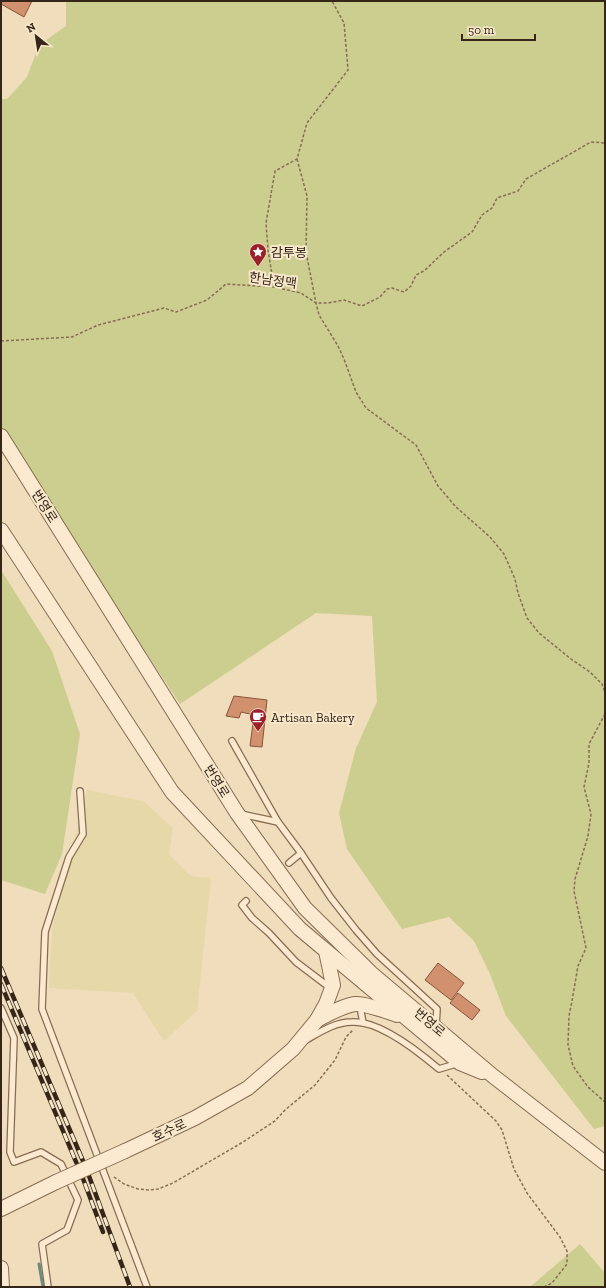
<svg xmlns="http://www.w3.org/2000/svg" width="606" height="1288" font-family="'Zilla Slab','Noto Sans KR',serif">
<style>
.farmland{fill:#e6d8a8}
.green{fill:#cbce8f}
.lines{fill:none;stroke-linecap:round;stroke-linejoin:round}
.stream{stroke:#678e82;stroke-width:3}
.building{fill:#d1916f;stroke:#885339}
.service-casing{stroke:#886c54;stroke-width:8}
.tertiary-casing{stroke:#886c54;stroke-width:16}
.path{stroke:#886c54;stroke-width:1.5;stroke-dasharray:3 2;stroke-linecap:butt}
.service{stroke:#fbeacf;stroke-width:5.5}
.tertiary{stroke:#fbeacf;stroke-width:14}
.rail-casing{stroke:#36261a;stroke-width:4.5}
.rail{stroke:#f7e7cb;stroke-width:3;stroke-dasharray:9;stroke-linecap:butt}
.tertiary-bridge-casing{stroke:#886c54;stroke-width:16;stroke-linecap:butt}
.tertiary-bridge{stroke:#fbeacf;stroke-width:14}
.labels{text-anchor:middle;stroke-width:4;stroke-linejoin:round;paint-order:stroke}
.poi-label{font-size:13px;fill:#36261a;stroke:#f7e7cb;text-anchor:start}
.street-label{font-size:13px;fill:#36261a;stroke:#f7e7cb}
</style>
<rect width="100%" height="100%" fill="#f0ddbb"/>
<path class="farmland" d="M87,790L143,801L173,828L169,854L191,876L211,878L197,1011L164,1041L133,993L49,988L52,929Z"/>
<g class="green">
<path d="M66,1H605V1126L594,1129L506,1016L490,974L474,941L449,917L402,929L347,849L339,813L356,748L377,702L372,616L316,613L180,704L1,433V99H7L27,77L39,45L66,26Z"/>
<path d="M1,570L52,651L80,734L62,854L45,894L1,880Z"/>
<path d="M580,1244L605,1273V1287H530Z"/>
</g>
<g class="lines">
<path class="stream" d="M39,1264L43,1287"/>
</g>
<g class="building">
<path d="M1,1H32L24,17L1,4Z"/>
<path d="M234,696L267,700L262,747L250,746L254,715L241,712L239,718L226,716Z"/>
<path d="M438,963L464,983L451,1000L425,980Z"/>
<path d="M458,993L480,1010L472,1020L450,1003Z"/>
</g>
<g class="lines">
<defs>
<g id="service">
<path d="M232,741L278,822"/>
<path d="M80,791L83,834L69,857L45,932L42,1009L147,1287"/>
<path d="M241,814L278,822L301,853L331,898L356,930L377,954L437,1009L436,1026"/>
<path d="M289,863L301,853"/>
<path d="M246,901L242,905L252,918L269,933L296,962L325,984"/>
<path d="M1,1008L14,1038L10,1152L14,1162L41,1152L61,1164L78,1200L67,1230L42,1244L48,1287"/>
<path d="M361,1012L363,1023"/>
<path d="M306,1040C320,1032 335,1022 352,1022C379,1020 419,1052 439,1069L459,1063"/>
</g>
<g id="tertiary">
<path d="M1,436L237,813L305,908L371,973L493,1076L605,1163"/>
<path d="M1,530L172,792L300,929L460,1063L482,1072"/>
<path d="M317,1020C328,1014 342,1006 355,1004C363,1003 389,1012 397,1015"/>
<path d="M125,1151L195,1118L248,1088L293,1049L317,1020L326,1004L333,985L326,951"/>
<path d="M1,1209L56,1182"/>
<path d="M1,1268L2,1287"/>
</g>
</defs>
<use href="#service" class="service-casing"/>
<use href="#tertiary" class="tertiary-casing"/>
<g class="path">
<path d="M297,159L307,196L306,252L316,303L319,315L338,346L344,359L356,392L366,408L416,445L438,486L456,507L490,537L504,554L515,579L518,593L527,618L539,633L571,659L590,672L602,684L605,692"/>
<path d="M274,287L268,250L266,223L275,171L297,159L307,123L348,70L344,23L332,1"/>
<path d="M1,341L72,337L98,325L164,308L176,312L207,300L226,284L274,287L301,293L316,303H328L344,300L362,306L380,297L387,289L392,288L404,292L411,286L416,275L424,271L444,252L472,232L482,215L492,208L497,198L518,191L526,179L591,142L605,143"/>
<path d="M605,714L589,744V763L584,787L591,814L588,836L575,879L574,891L586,948L578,966L572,1001L569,1016L568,1045L573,1066L588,1087L605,1102"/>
<path d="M447,1075L496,1121L502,1130L514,1169L527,1193L560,1237L567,1251V1264L552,1283L544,1287"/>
<path d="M114,1177L124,1184L138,1189L149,1190L158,1189L173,1183L243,1142L275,1121L285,1110L315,1085L335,1060L346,1037L353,1030"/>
</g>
<use href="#service" class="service"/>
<use href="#tertiary" class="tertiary"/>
<defs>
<g id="rail">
<path d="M1,968L86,1168L130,1287"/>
<path d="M1,984L82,1176L103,1232"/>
</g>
</defs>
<use href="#rail" class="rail-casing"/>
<use href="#rail" class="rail"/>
<defs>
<path id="tertiary-bridge" d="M56,1182L125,1151"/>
</defs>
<use href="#tertiary-bridge" class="tertiary-bridge-casing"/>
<use href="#tertiary-bridge" class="tertiary-bridge"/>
</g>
<defs>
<symbol id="sight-pin" viewBox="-11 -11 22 30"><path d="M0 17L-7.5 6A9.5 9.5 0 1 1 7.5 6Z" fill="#9a212a" stroke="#f7e7cb"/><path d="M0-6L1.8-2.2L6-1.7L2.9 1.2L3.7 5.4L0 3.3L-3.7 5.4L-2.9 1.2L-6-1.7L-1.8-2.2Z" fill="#fff"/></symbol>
<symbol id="cafe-pin" viewBox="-11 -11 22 30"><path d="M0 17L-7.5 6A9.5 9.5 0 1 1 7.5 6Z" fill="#9a212a" stroke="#f7e7cb"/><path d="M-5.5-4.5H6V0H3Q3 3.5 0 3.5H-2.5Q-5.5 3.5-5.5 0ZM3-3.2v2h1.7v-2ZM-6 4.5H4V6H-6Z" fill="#fff"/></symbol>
</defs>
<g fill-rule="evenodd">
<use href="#sight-pin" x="248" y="242" width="20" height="27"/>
<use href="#cafe-pin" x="248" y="707" width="20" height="27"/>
</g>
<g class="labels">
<g class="poi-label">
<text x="271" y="257">감투봉</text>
<text x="271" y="722">Artisan Bakery</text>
</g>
<g class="street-label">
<text transform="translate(273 280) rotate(8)" y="5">한남정맥</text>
<text transform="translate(45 506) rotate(58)" y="5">번영로</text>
<text transform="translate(217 781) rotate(58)" y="5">번영로</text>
<text transform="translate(430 1022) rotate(40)" y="5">번영로</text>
<text transform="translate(169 1130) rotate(-25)" y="5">호수로</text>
</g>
</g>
<rect width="606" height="1288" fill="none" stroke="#36261a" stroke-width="4"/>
<g transform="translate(36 36) rotate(330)" stroke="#f7e7cb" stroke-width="3" paint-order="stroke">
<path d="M0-3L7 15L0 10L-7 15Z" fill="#36261a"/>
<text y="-6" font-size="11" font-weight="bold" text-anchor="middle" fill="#36261a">N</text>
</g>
<path d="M462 34v6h73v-6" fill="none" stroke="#36261a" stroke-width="2"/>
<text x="468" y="34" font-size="12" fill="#36261a" stroke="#f7e7cb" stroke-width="3" paint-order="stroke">50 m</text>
</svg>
